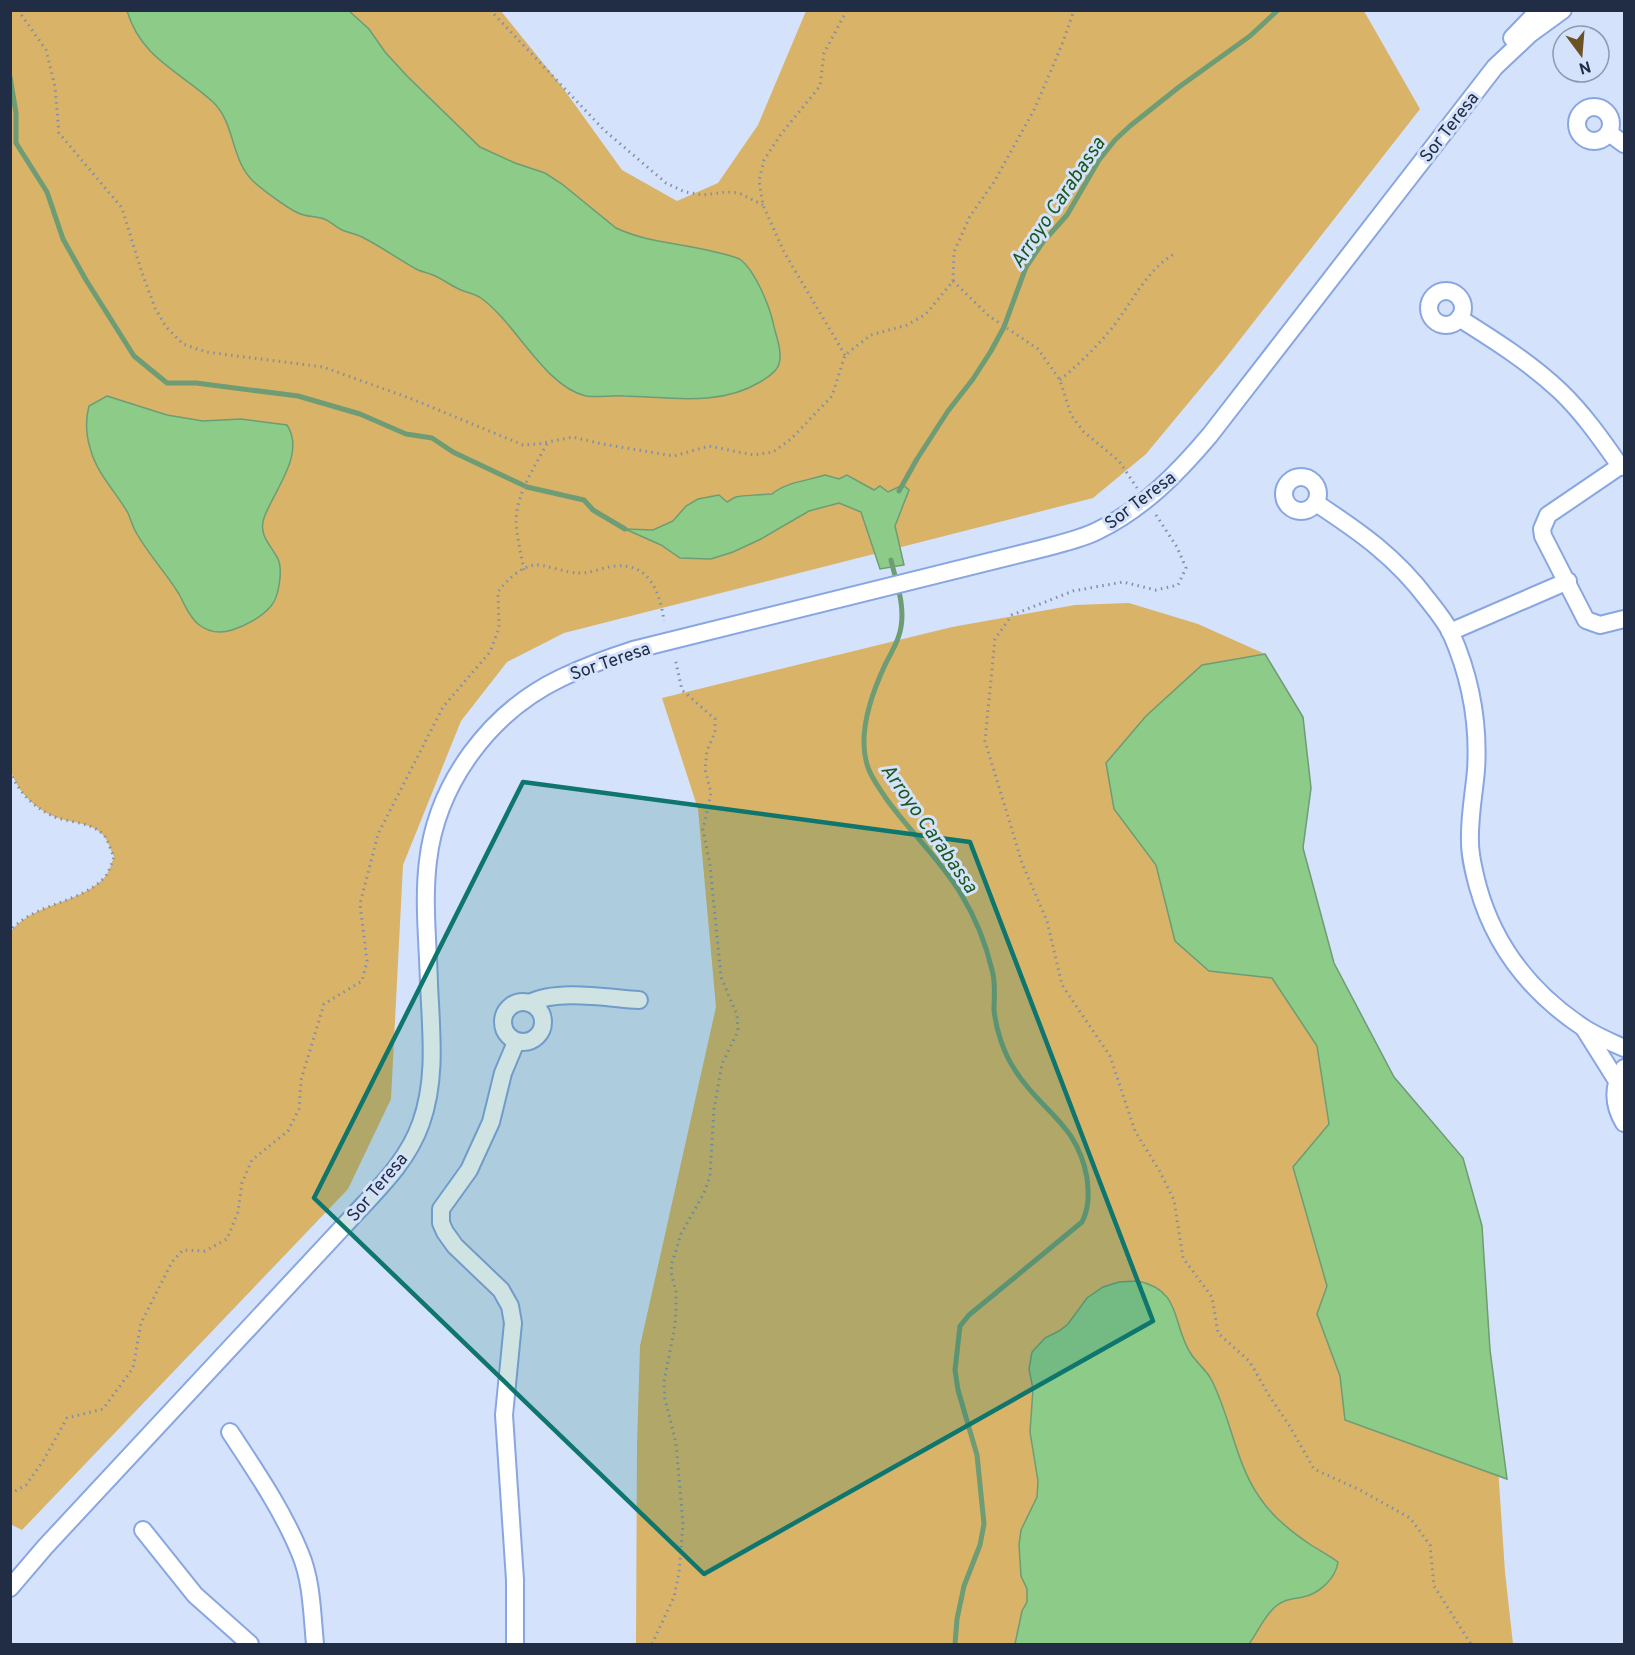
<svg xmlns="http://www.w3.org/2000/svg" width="1635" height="1655" font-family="Overpass,sans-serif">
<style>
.green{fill:#d9b368}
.water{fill:#8dcb89;stroke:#6d9c75;stroke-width:1.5}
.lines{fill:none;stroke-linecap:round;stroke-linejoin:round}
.stream{stroke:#6d9c75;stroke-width:5}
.minor-casing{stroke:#88a6e1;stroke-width:20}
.path{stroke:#838fa8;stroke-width:3;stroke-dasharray:1.5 4.5;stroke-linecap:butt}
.minor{stroke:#fff;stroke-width:16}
.marked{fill:#0f766e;fill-opacity:0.2;stroke:#0f766e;stroke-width:4.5;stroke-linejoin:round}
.labels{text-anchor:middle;stroke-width:6;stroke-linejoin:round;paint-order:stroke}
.street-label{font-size:18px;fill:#212d45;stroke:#d5e2fb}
.water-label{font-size:20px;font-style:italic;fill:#1b581b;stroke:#d5e2fb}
</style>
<rect width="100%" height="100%" fill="#d5e2fb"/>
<g class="green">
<path d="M11,11H501L560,84L622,170L677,201L718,183L758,125L806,11H1364L1420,109L1224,360L1146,454L1093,498L564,633L507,662L461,721L403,865L391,1099L348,1189L22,1530L10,1524L11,931C34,903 79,904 104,878C109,873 111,864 114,857C111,851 108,840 103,835C91,822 71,823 55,817C34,808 18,792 11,771Z"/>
<path d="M1129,603L1198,624L1265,654L1303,717L1311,788L1303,848L1334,963L1394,1077L1463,1158L1482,1226L1505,1572L1513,1644H636L637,1445L640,1346L716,1007L698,809L662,698L952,627L1075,605Z"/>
</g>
<g class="water">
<path d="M127,11H349L369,29L385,52L407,76L480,147L515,163L545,173L562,184L616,228C648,243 682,243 715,252C723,254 735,256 741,260C755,271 769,305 773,322C775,334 783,351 779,364C777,372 767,378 760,382C719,407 669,397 624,396C611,395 598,398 586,396C544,386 516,323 481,298C475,294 468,293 461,290C451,286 443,279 433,275C428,273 423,272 418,270C399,260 382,247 362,237C356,234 349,233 342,230C336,227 330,221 324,219C315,216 306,217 298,213C287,208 263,190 254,182C230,160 236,124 213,102C178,70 142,59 127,11Z"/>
<path d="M107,396L167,415L203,421L241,419L287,425C306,454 274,490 264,518C258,535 271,545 278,559C283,570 279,597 271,606C262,617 245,626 232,630C220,634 208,632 198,624C188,615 185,605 179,594C166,573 149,555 137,534C133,528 131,520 128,513C116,492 98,475 91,451C86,436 85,421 89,406Z"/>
<path d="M825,475L839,479L847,475L874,490L880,486L888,492L903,485L909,490L895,526L904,565L880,569L861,512L839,503L809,511L761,539L733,552L711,559L680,558L661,545L625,529L653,530L673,521L686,506L698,499L719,495L727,502C730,501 732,498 736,497C738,496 769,494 772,494C786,482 807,481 825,475Z"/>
<path d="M1265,654L1303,717L1311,788L1303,848L1334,963L1394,1077L1463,1158L1482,1226L1490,1350L1507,1479L1345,1420L1340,1376L1317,1314L1327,1286L1293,1167L1329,1124L1317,1046L1272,978L1209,971L1175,941L1156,865L1114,809L1106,763L1146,716L1202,665Z"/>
<path d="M1138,1281C1183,1291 1171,1323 1191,1354C1197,1363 1206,1370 1211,1379C1231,1417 1235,1463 1260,1498C1272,1516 1293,1533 1311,1545C1320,1551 1329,1555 1338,1562C1336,1578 1319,1594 1303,1597C1292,1599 1285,1599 1276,1606C1264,1616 1258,1632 1249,1644H1015L1022,1611L1027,1602V1589L1021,1576L1019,1545L1021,1530L1037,1497L1038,1481L1030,1432L1033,1389L1029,1369L1032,1352L1045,1338L1059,1331L1068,1324L1087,1298L1103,1287L1119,1282Z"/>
</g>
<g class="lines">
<g class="stream">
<path d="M10,77L16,113V143L47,192L63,239L86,280L134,356L167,383H196L298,396L360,414L406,434L432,438L453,452L527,487L584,500L593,510L625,529"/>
<path d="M899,491L917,459L948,411L973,379L991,351L1004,327L1026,267L1043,242L1067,215L1099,160L1115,140L1130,126L1179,87L1250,36L1278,10"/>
<path d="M891,560C896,582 905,604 901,627C899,642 891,652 885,665C871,695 856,738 869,770C873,780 880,789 885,797C909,831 940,859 961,894C975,917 986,944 992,970C996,983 994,996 994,1010C996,1030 1004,1054 1015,1070C1041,1112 1077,1122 1087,1178C1089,1194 1089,1208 1082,1222L969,1315L960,1326L955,1370L958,1390L977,1455L984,1524L980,1545L964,1586L957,1619L955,1644"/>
</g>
<defs>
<g id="minor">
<path d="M1512,38L1539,10"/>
<circle cx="1594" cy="124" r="17"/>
<path d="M1609,133L1624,144"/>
<circle cx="1446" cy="308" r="17"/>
<path d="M1459,318C1494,340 1529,362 1560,391C1583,413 1602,440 1620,466L1624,467"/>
<path d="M1620,466L1548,515L1542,529L1543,536L1586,620L1600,625L1624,619"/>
<circle cx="1301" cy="494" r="17"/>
<path d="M1316,503C1360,532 1396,557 1428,600C1436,610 1445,621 1451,633C1470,676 1479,723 1476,770C1474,794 1469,818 1470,842C1470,857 1474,872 1478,887C1495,948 1531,993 1584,1028C1596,1036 1611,1042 1624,1048"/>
<path d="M1450,632L1568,581"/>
<circle cx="523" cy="1022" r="20"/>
<path d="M530,1003C557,989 607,998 639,1000"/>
<path d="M1585,1030L1617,1081"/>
<path d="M1624,1068C1612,1086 1613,1105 1624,1123"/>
<path d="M230,1432C255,1470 283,1511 300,1553C312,1581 312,1614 315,1644"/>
<path d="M143,1530L195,1595L250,1644"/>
<path d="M10,1588L45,1547L355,1214C381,1186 408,1160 421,1123C437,1078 431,1031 429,984C428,943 423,901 428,861C437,783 490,712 561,678C584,667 608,658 633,650L1044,548C1062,543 1081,539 1097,531C1143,509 1178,473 1210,435L1495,67L1530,34L1563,10"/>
<path d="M515,1644V1580L504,1415L513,1323L510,1306L501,1290L455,1246L445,1232L441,1223V1209L469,1170L491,1122L503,1073L516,1042"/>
</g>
</defs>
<use href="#minor" class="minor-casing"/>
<g class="path">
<path d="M18,10L46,50L55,87L59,133L122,208L141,270L155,308L166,327L183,344L206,352L323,367L412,399L523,445L538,444L573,437L602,444L674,456L709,446L753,455L773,452L791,439L832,396L845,355L871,335L907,325L926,314L953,281L954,252L970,216L994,182L1035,108L1063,42L1074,10"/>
<path d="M490,10L604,130L666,183L685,192L703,195L727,192L739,193L763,205"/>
<path d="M953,281L989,316L1038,349L1060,380L1071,415L1084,432L1119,461L1137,488"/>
<path d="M845,355L784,252L763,205L759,181L764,160L781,134L820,86L824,53L847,10"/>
<path d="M1060,380C1080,363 1099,345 1115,324C1134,299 1147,270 1174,254"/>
<path d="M1156,515L1177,547L1186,568L1178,585L1156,590L1123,582L1073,591L1012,615L995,639L985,741L1022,863L1047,921L1062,985L1110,1056L1135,1131L1159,1170L1174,1200L1183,1258L1212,1297L1218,1333L1250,1362L1268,1394L1289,1425L1314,1469L1360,1490L1410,1518L1430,1545L1434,1586L1471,1644"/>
<path d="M524,570C521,554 517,538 516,522C516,494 535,466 548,442"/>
<path d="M10,771C18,792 34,808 55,817C71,823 91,822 104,835C108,840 111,851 114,857C111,864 109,873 104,878C79,904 34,903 10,931"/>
<path d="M10,1494L26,1485L43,1461L67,1418L103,1409L133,1368L141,1323L172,1262L183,1250L205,1251L227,1239L238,1212L242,1183L252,1160L288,1131L299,1109L301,1080L324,1004L362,981L367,961L360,904L378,834L443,707L490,652L499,628L498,592C506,581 520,567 534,565C544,564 566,573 579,573C593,573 603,567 615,566C650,563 660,593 664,621"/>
<path d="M652,1644L674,1597L679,1573L683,1524L676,1443L665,1399L664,1382L675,1325L676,1308V1292L671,1272L672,1263L681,1234L704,1193L710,1176L714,1109L722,1064L738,1031L737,1015L721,977L710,865L703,830L711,793L705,769L707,751L715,732V719L682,690L675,658"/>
</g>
<use href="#minor" class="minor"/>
</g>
<path class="marked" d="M523,782L970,842L1153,1321L704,1574L314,1198Z"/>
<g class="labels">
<g class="street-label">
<text transform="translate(1449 127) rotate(-52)" y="6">Sor Teresa</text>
<text transform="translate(1140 500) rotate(-37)" y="6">Sor Teresa</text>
<text transform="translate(610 661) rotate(-19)" y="6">Sor Teresa</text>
<text transform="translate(377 1187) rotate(-50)" y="6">Sor Teresa</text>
</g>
<g class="water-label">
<text transform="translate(1057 202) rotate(-56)" y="7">Arroyo Carabassa</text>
<text transform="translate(930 828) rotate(55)" y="7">Arroyo Carabassa</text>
</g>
</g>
<rect width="1635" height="1655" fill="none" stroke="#212d45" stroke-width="24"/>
<g transform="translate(1581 54) rotate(164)"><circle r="28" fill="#d5e2fb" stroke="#8d9ab2" stroke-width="1.5"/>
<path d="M0-4.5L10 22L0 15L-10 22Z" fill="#6a5222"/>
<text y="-9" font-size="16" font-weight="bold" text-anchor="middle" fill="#212d45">N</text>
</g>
</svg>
